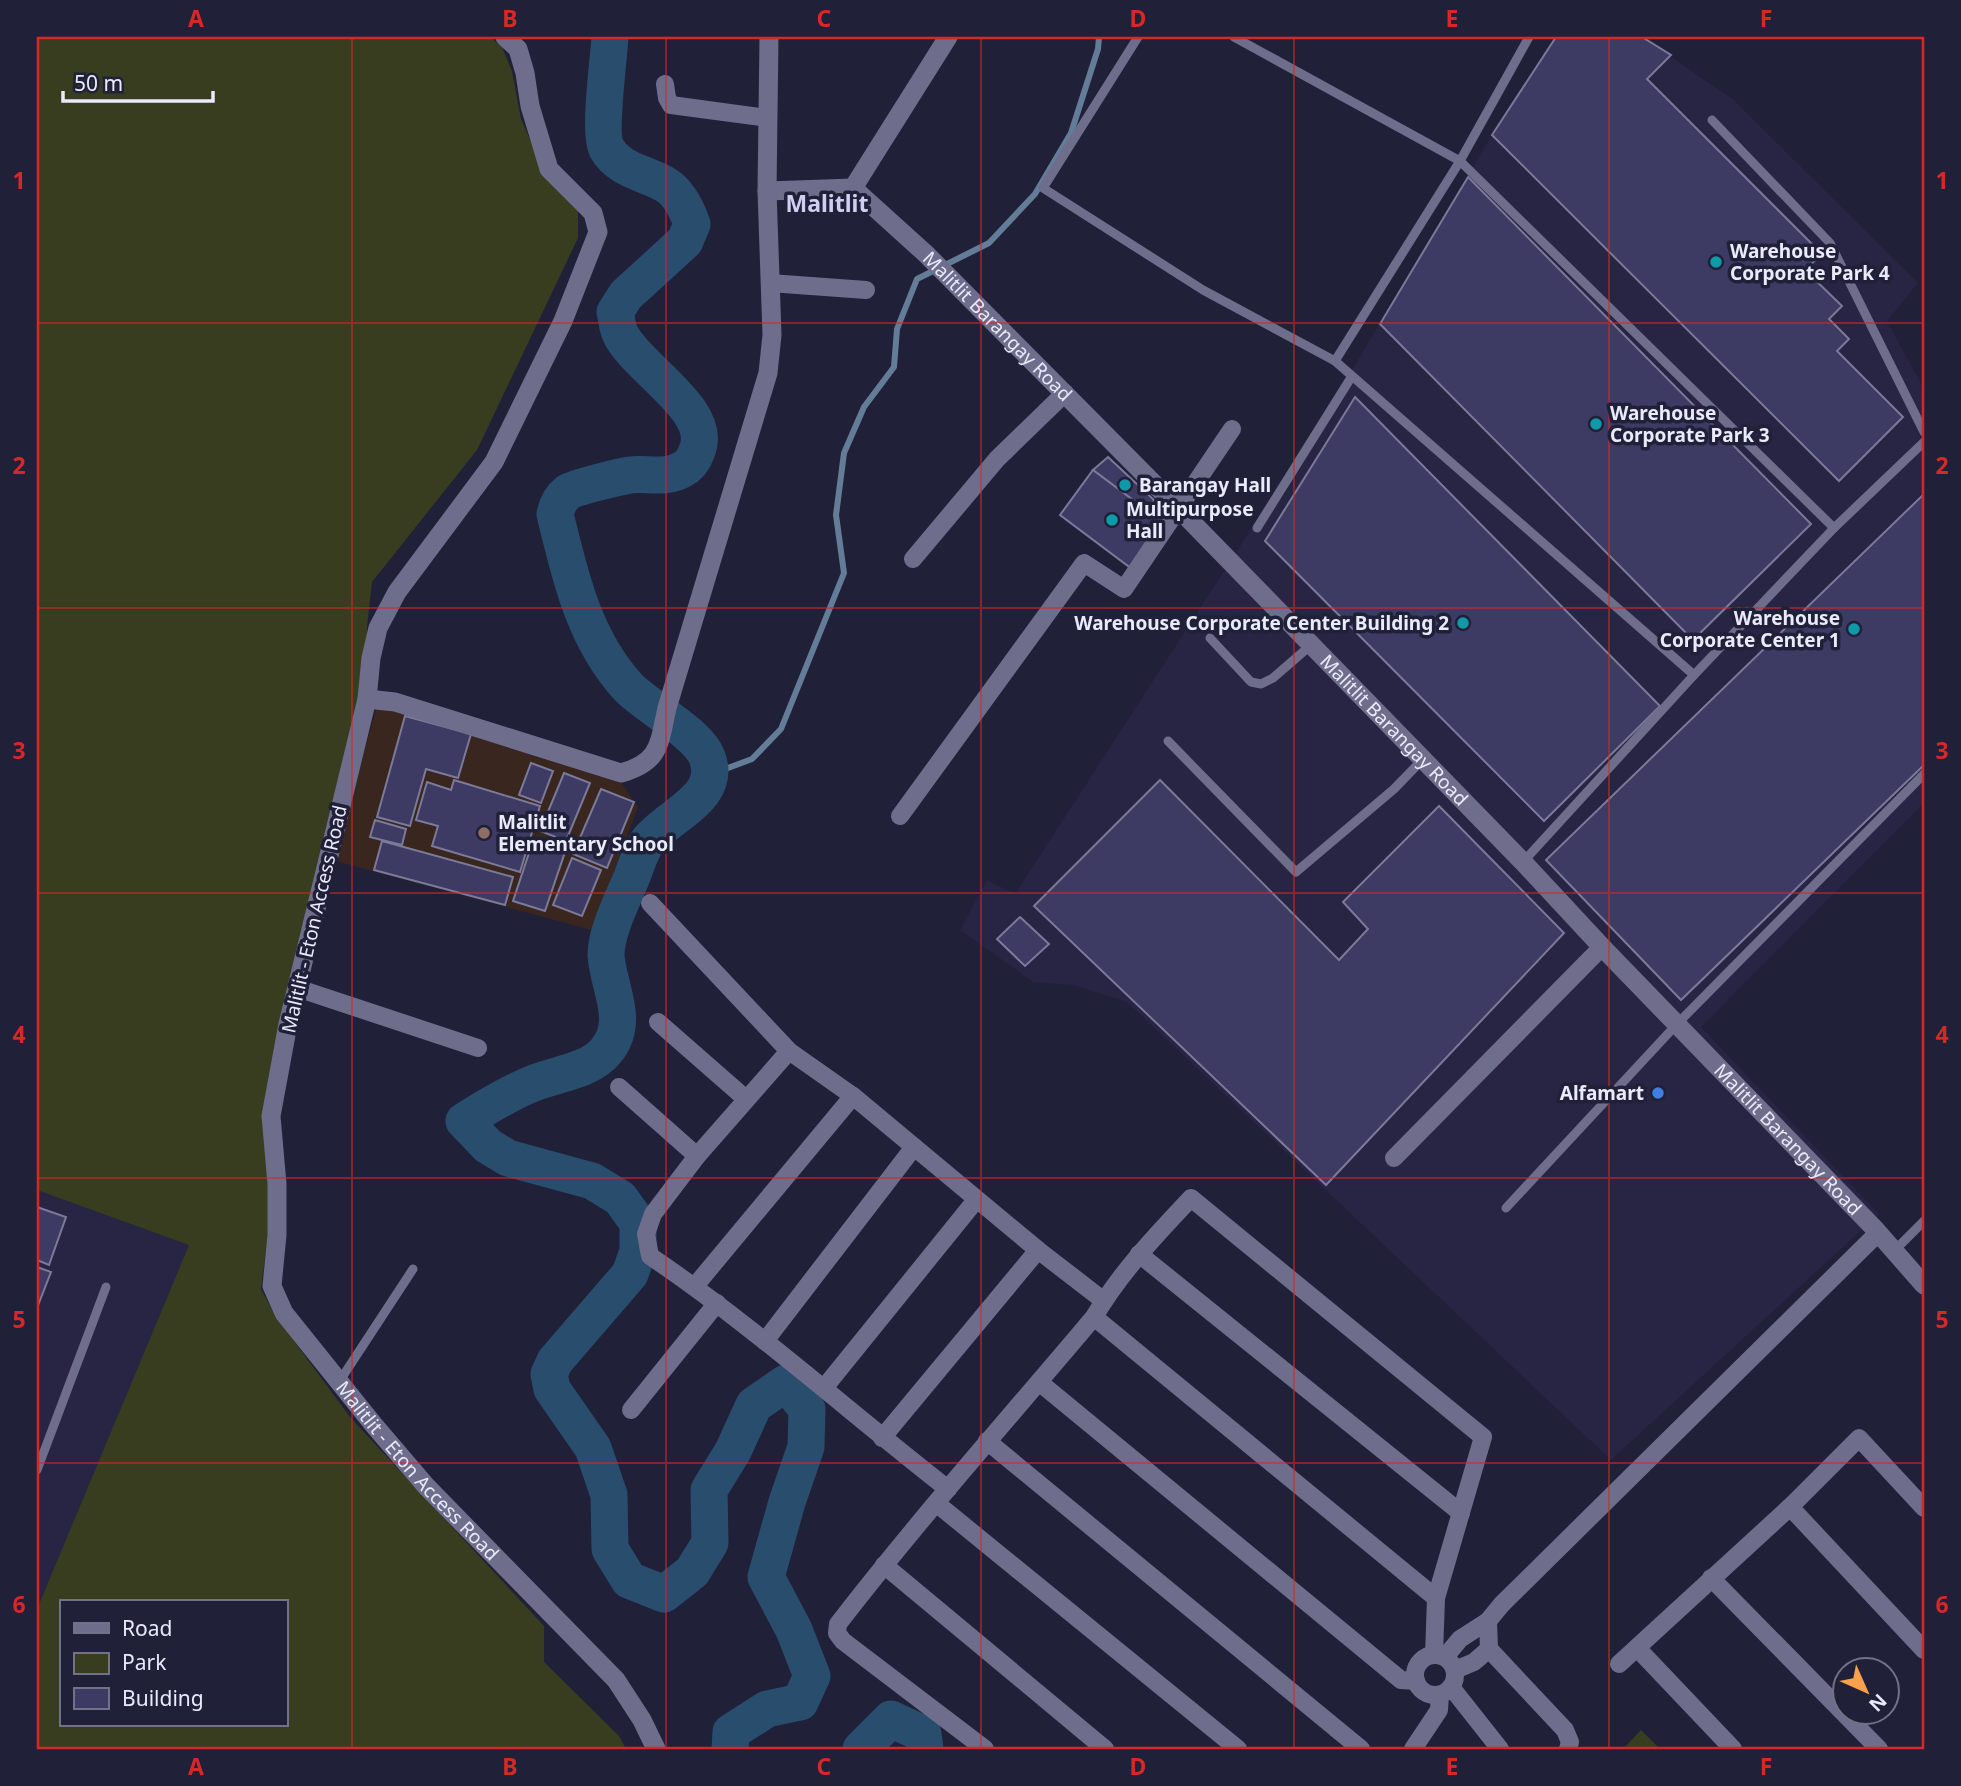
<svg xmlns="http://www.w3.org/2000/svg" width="1961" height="1786" font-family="'Noto Sans',sans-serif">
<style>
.built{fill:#272444}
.education{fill:#38261f}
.green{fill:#373d1e;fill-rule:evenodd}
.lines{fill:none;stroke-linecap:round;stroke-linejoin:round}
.stream{stroke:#637c98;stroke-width:6}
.river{stroke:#294d6d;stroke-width:37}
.building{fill:#3d3a63;stroke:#7b7a99;stroke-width:2}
.service{stroke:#6e6d8c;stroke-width:9}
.minor{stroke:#6e6d8c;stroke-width:18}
.tertiary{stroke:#6e6d8c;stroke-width:19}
.grid{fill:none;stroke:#d62828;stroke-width:2;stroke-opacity:0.55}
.culture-dot{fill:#0f9aa8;stroke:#212039;stroke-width:2.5}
.education-dot{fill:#8d6e63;stroke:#212039;stroke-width:2.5}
.shop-dot{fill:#3f7fe0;stroke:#212039;stroke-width:2.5}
.labels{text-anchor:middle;stroke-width:7;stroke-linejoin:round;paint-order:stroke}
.poi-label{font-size:19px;font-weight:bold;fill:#e9eafb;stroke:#212039;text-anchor:start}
.street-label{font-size:19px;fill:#e9eafb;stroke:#212039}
.quarter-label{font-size:23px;font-weight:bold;fill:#d0cff2;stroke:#212039}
.neatline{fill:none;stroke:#d62828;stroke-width:2.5}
.grid-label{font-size:23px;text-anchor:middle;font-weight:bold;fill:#d62828}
</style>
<rect width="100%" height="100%" fill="#212039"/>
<g class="built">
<path d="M1556,37H1642L1734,100L1918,283L1887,321L1924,389V803L1701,1027L1879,1214L1611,1460L1127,1002L1073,985L1033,982L960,930L987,880L1015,894L1325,415L1492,135Z"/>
<path d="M37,1189L190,1243L37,1609Z"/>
</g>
<path class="education" d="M380,696L619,779L638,807L592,930L332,860Z"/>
<g class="green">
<path d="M37,37H490L502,47L512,71L521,119L543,169L578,211V238L477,450L372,582L367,627V659L283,1022L274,1185L261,1289L275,1315L350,1417L544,1626V1662L619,1736L626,1749H37V1609L189,1245L37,1190ZM61,1602H285V1725H61Z"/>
<path d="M1641,1730L1660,1749H1623Z"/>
</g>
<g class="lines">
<path class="stream" d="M712,774L752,759L781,729L844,573L836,515L844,453L864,407L894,367L897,329L917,279L989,243L1035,194L1071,133L1098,49L1099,37"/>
<g class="river">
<path d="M610,37C609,58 598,134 607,149C620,171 646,173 666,185C679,193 687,210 692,224L685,241L626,295L615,312C617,319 617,327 620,333C634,366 711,408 698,448C695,457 691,465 683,469C667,479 647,473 630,475C619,477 576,487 568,492C560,498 557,505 555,514C570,576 584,639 628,687C647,707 698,733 707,757C723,798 668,815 648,841C640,851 636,867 631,879C622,901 606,932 606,955C608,988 631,1021 606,1051C590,1071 556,1074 534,1083C509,1093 486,1107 464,1121L488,1146L508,1158L592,1181L620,1198L638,1223V1251L630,1274L555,1361L549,1374L552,1389L593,1448L609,1495L610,1549L629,1580L664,1594L692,1572L710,1543L709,1490L733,1451L754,1405L786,1383L807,1409L806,1447L787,1502L766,1577L794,1630L812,1676L800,1702L767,1709L731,1732L730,1749"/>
<path d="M861,1749L891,1719L923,1734L925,1749"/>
</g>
</g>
<g class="building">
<path d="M1556,37H1642L1671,55L1647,79L1822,254L1805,270L1842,306L1829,319L1849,339L1837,351L1903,417L1839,481L1492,135Z"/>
<path d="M1468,177L1811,524L1693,640L1380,324Z"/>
<path d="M1355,397L1660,706L1544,821L1265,541Z"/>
<path d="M1108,457L1154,500L1146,510L1093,470Z"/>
<path d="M1093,470L1165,524L1132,569L1060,515Z"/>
<path d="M1924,494V765L1681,1000L1546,860Z"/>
<path d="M405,716L471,734L458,778L426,769L410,826L377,817Z"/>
<path d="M531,763L553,771L541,803L519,795Z"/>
<path d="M564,773L590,783L566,841L540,831Z"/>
<path d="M454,780L540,806L520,872L432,846L438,826L416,820L427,782L451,790Z"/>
<path d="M1160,780L1339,960L1368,929L1343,902L1439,806L1564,933L1326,1185L1034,906Z"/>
<path d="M601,789L634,802L607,868L573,854Z"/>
<path d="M375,820L406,829L402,845L370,837Z"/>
<path d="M382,841L513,877L505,905L374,870Z"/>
<path d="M533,841L565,852L545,911L513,901Z"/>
<path d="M572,858L601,870L582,916L553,905Z"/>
<path d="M1020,917L1049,944L1025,966L997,939Z"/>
<path d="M37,1207L66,1217L49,1265L37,1260Z"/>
<path d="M37,1267L51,1272L37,1308Z"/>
</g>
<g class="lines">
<g class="service">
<path d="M1138,37L1043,188L1203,290L1335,361L1460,161L1529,37"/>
<path d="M1234,37L1460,161L1834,528"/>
<path d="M1712,120L1830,243L1924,432"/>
<path d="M1335,361L1694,675"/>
<path d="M1257,528L1352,376"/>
<path d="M1210,638L1251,682L1261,684L1273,678L1311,645"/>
<path d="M1168,741L1296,872L1394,789L1422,760"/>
<path d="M1523,862L1694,675L1834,528L1924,442"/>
<path d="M1506,1208L1677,1024L1924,774"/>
<path d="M1894,1251L1924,1221"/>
<path d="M339,1382L413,1269"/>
<path d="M37,1470L106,1287"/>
</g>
<g class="minor">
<path d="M665,84L667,98L671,105L768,118"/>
<path d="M770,283L866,290"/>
<path d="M913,559L997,459L1065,393"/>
<path d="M900,816L1084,563L1124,589L1232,429"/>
<path d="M650,903L789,1051L853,1096L1038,1250L1104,1301"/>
<path d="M297,988L478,1048"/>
<path d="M658,1022L746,1099"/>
<path d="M789,1051L697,1156L653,1214L646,1234L650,1256C755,1327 849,1412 948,1489"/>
<path d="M619,1087L697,1156"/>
<path d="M1394,1158L1602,947"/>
<path d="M1139,1254L1461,1513"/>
<path d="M695,1286L853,1096"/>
<path d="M1094,1317L1436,1598"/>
<path d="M765,1341L914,1147"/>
<path d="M1039,1382L1401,1680L1416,1681"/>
<path d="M824,1388L976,1200"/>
<path d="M631,1410L717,1303"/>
<path d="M882,1438L1038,1250"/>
<path d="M987,1441L1361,1749"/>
<path d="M936,1503L1238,1749"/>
<path d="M1790,1507L1924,1650"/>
<path d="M884,1565L1105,1749"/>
<path d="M1711,1578L1879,1749"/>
<path d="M1638,1649L1733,1749"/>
<circle cx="1435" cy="1675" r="20"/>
<path d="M1445,1657L1460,1639L1488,1621"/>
<path d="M1619,1664L1790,1507L1859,1438L1924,1508"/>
<path d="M1455,1670L1474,1662L1489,1649"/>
<path d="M1451,1687L1500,1749"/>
<path d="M985,1749L843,1641L837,1633L838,1624C920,1518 1008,1419 1094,1317C1120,1273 1156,1235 1191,1198L1483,1437L1436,1598L1434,1655"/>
<path d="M1413,1749L1439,1710L1440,1695"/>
<path d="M1568,1749L1570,1742L1565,1730L1489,1649L1488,1621L1502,1604L1878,1233"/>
</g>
<g class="tertiary">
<path id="s1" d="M505,37L518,49L525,73L530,106L549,169L593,213L598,232L563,321L494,462L397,592L378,628L371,658L367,699L288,1024L271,1116L277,1184V1235L272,1286L284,1313L373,1424L426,1486L616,1680L642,1720L656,1749"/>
<path id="s2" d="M853,188L926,254L1179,509L1523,862L1602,947L1874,1228L1924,1285"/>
<path d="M853,188L948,37"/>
<path d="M767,191L853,188"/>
<path d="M367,699L395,702L621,773C661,762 659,743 667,708L768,373L772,335L767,191L769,37"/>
</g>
</g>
<path class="grid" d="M352,37V1749M666,37V1749M981,37V1749M1294,37V1749M1609,37V1749M37,323H1924M37,608H1924M37,893H1924M37,1178H1924M37,1463H1924"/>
<g class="culture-dot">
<circle cx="1716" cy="262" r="7"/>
<circle cx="1596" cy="424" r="7"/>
<circle cx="1125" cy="485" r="7"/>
<circle cx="1112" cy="520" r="7"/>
<circle cx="1463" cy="623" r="7"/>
<circle cx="1854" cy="629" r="7"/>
</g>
<circle class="education-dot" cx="484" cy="833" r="7"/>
<circle class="shop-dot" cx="1658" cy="1093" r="7"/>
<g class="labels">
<g class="poi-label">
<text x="1730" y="258">Warehouse<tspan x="1730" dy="22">Corporate Park 4</tspan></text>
<text x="1610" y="420">Warehouse<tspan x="1610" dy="22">Corporate Park 3</tspan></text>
<text x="1139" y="492">Barangay Hall</text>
<text x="1126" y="516">Multipurpose<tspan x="1126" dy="22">Hall</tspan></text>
<text x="1840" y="625" text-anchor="end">Warehouse<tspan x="1840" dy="22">Corporate Center 1</tspan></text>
<text x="1449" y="630" text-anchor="end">Warehouse Corporate Center Building 2</text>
<text x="498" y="829">Malitlit<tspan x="498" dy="22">Elementary School</tspan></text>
<text x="1644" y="1100" text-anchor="end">Alfamart</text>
</g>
<g class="street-label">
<text dy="7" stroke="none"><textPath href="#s2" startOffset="200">Malitlit Barangay Road</textPath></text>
<text dy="7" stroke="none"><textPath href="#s2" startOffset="766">Malitlit Barangay Road</textPath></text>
<text transform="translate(314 919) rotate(-77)" y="7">Malitlit - Eton Access Road</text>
<text dy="7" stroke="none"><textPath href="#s2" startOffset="1334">Malitlit Barangay Road</textPath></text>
<text dy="7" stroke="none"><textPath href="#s1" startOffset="1586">Malitlit - Eton Access Road</textPath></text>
</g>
<g class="quarter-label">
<text x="827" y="212">Malitlit</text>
</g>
</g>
<rect width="1961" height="1786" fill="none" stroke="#212039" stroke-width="77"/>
<rect x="60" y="1600" width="228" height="126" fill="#212039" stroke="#717187" stroke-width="2"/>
<rect x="74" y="1623" width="35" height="10" fill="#6e6d8c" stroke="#717187" stroke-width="2"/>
<text x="122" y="1636" font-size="21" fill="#e9eafb">Road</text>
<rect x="74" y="1653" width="35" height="21" fill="#373d1e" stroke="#717187" stroke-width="2"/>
<text x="122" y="1670" font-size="21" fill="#e9eafb">Park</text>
<rect x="74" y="1688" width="35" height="21" fill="#3d3a63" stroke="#717187" stroke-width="2"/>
<text x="122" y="1706" font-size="21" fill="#e9eafb">Building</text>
<g transform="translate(1866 1691) rotate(135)"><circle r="33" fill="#212039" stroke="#717187" stroke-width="2"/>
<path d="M0-5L12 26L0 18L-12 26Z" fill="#f9a04c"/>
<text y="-10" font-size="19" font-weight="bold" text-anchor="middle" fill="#e9eafb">N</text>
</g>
<path d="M63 91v10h150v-10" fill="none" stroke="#e9eafb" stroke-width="3.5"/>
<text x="74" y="91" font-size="21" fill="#e9eafb" stroke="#212039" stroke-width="5" paint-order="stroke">50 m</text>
<rect x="38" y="38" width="1885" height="1710" class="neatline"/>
<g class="grid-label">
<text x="196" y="27">A</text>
<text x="510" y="27">B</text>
<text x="824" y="27">C</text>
<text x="1138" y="27">D</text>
<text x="1452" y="27">E</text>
<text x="1766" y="27">F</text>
<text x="19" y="189">1</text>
<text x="1942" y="189">1</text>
<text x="19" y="474">2</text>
<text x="1942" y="474">2</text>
<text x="19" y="759">3</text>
<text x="1942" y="759">3</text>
<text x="19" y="1043">4</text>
<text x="1942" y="1043">4</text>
<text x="19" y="1328">5</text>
<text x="1942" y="1328">5</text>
<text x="19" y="1613">6</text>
<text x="1942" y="1613">6</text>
<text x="196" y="1775">A</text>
<text x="510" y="1775">B</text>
<text x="824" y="1775">C</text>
<text x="1138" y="1775">D</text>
<text x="1452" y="1775">E</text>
<text x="1766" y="1775">F</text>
</g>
</svg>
